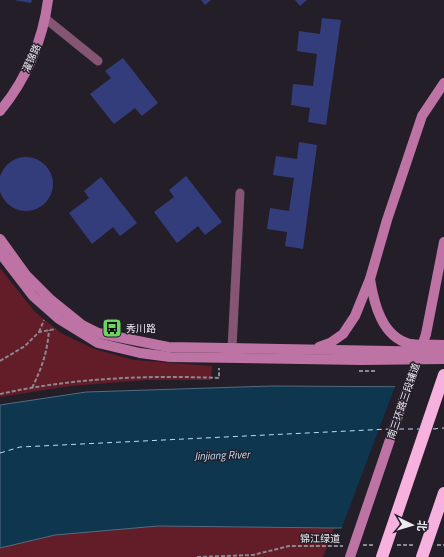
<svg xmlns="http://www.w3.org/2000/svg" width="444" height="557" font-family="'Titillium Web','Noto Sans SC',sans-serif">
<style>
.green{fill:#621d28}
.water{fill:#0e364f;stroke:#526d80}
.pier{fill:#241e29}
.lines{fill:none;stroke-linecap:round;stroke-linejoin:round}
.ferry{stroke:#badefa;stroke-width:1;stroke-dasharray:5 4;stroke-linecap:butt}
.building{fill:#343d7b}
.path{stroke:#8c8891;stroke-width:2;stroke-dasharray:4 2;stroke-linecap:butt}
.street{stroke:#845674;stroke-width:9}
.secondary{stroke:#bd73a4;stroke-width:10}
.secondary-bridge{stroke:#bd73a4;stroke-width:10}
.highway-bridge{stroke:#f7b1de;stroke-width:12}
.labels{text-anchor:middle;stroke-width:3;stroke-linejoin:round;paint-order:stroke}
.street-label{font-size:10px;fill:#efecf3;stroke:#241e29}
.poi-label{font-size:10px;fill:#efecf3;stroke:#241e29;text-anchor:start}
.water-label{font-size:11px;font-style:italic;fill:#badefa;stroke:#241e29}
</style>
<rect width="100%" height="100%" fill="#241e29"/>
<g class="green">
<path d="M0,268L35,312L61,333L94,349L134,360L212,366L211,380H146L71,386L0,397Z"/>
<path d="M158,526L334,528L323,557H0V548L55,535Z"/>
</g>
<path class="water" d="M272,386L444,387V527L334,528L158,526L55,535L0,548V405L86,392Z"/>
<path class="pier" d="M396,384L444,385V529L341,530Z"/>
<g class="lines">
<g class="ferry">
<path d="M399,429H419"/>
<path d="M433,429L444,428"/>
<path d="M0,453L20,447L389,429"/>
</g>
</g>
<g class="building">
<path d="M14,0H32L31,3Z"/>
<path d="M201,0H211L205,5Z"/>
<path d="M295,0H307L300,6Z"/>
<path d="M322,18L341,20L326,125L308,122L310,108L291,105L293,84L313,86L317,54L297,51L299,31L320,34Z"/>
<path d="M123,58L158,103L142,116L135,108L114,124L90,94L111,78L105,71Z"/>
<path d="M299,142L317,145L303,249L285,246L287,232L267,229L270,208L289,211L294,178L273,175L276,156L297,159Z"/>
<circle cx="26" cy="184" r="27"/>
<path d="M186,176L222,222L205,235L198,226L177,243L154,212L174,197L169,190Z"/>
<path d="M101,177L137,223L120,236L113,227L92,244L69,213L89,198L84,191Z"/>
</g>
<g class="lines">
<g class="path">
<path d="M39,332L44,320"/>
<path d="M0,361L25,346L39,332L56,329"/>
<path d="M359,371H375"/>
<path d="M32,388C42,367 47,354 49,330"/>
<path d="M0,394C72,378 146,375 219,378V368"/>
<path d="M363,545H375"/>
<path d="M397,545H415"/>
<path d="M437,545H444"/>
<path d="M197,557L253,555L289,546H343"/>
</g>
<g class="street">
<path d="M46,19L98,61"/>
<path d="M232,348L240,193"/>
</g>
<g class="secondary">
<path d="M0,111C26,80 43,40 48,0"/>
<path d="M0,239L26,275L51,300L82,325L98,333L168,347L444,352"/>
<path d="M0,253L33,296L59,319L98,343L140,353L170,357L362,360L444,359"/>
<path d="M370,279C374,304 382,337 410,344C420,346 433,344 444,345"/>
<path d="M426,334L444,242"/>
<path d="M319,347L330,343L343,334L355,316L370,279L387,220L422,116L444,83"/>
</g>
<path class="secondary-bridge" d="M350,557L426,334"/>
<g class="highway-bridge">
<path d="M382,557L444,375"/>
<path d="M422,557L444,493"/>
</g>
</g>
<defs>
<symbol id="bus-square" viewBox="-11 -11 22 22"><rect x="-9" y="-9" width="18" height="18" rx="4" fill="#6dd361" stroke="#241e29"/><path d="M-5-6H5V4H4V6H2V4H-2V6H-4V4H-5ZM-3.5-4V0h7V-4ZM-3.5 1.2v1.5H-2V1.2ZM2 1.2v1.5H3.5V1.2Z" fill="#111"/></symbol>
</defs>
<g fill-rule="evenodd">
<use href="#bus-square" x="101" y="317" width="22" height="22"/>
</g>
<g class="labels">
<g class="street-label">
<text transform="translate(31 58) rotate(-66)" y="4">濯锦路</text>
<text transform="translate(403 401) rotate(-71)" y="4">南三环路三段辅道</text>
<text x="320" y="542">锦江绿道</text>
</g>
<g class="poi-label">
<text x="126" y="332">秀川路</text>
</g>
<g class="water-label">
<text transform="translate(222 455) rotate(-2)" y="4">Jinjiang River</text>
</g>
</g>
<g transform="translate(412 525) rotate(95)" stroke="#241e29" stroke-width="3" paint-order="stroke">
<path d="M0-3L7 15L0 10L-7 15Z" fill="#efecf3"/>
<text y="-6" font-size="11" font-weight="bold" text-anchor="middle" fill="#efecf3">北</text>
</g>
</svg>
